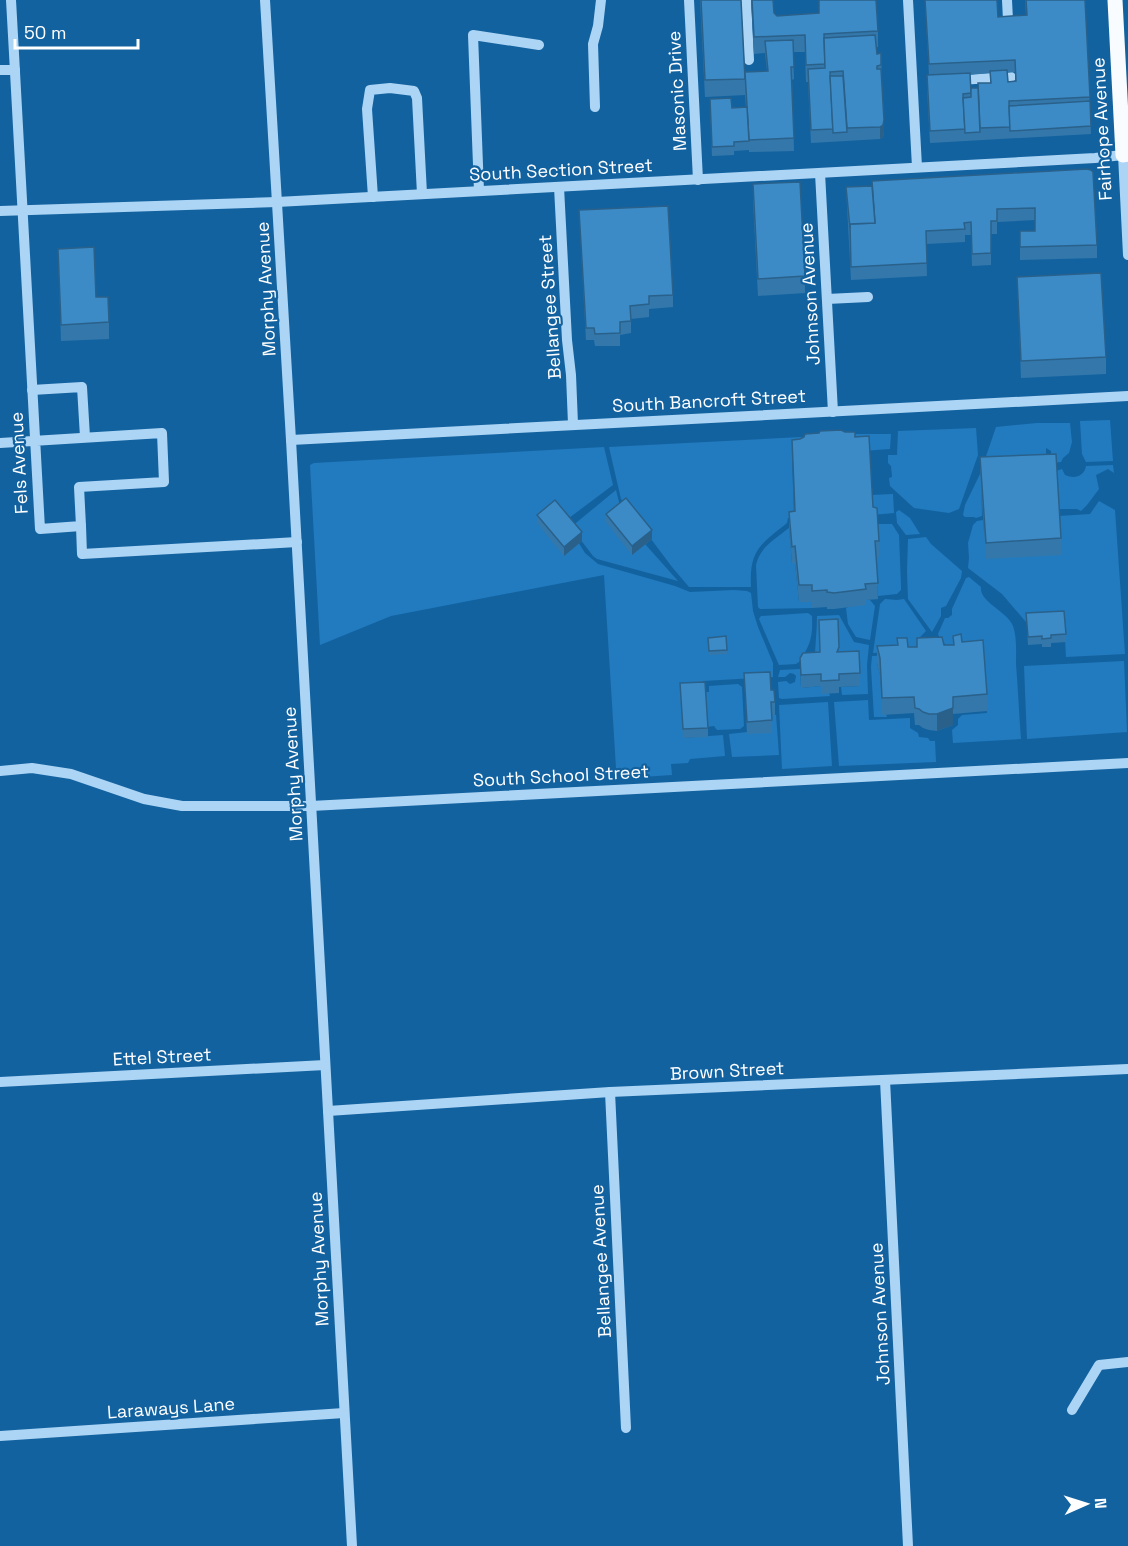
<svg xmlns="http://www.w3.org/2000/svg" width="1128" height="1546" font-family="'Space Grotesk',sans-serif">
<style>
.green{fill:#227bbe}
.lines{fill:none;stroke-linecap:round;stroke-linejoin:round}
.minor{stroke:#acd5f5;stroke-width:10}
.major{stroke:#f9fcff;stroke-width:15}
.wall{fill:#3478ab;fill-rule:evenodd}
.shaded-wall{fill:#2a618b}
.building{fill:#3c8bc7;stroke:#2a618b;stroke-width:1.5}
.labels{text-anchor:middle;stroke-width:4.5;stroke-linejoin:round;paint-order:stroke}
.street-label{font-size:18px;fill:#fff;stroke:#1362a0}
</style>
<rect width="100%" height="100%" fill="#1362a0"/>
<g class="green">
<path d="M1110,420L1113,461L1086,462L1082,454L1080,421Z"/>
<path d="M1037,423H1070L1072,442L1069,453L1063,458L1061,462L1052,463L1051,451L1046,448V466L981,474L982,516L976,518L974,517H965L963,515L965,505L980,474L996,427Z"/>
<path d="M976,428L978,455L959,509L949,513L914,508L890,486L889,478L892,477L891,466L888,463V455H897L898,431Z"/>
<path d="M850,434H891L890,449L862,451Z"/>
<path d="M821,436L792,457L794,517L788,518L787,523C761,544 749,550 751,587H689L672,567L621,499L609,447Z"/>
<path d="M604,447L613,485L565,521L585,553L598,564L675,586L690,592L734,590L747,591L751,593L753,611L758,627L773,663V677L703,681V690L683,738L723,735L725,756L690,759L688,763L671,764L672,775L627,778L616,768L604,575L391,616L320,645L310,465L314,463Z"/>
<path d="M1113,465L1114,473L1108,469L1096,475L1099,489L1087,505L1081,511L1077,509H1059L1056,471L1062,469L1065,475C1074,479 1084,477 1086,466Z"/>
<path d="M616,490L621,510L645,544L678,581L597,559L593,556L571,527Z"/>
<path d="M893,494L894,513L872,515L871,495Z"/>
<path d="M1099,501L1115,510L1125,654L1066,657L1064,619L1026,622L1002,594L968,568L969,558L968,543L973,525L977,521L983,520L984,531L1059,516L1090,514Z"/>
<path d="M899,510L910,518L920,534L906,535L897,523L896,512Z"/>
<path d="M877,524H892L899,535L901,586V590L897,594L878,596L875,557H879Z"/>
<path d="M789,528L792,563H795L799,602H812V608L760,609L758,607L756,565C760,547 775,539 789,528Z"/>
<path d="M926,537L931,544L962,571L961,578L946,606L941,608V616L932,632L908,599L907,571L908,539Z"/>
<path d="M969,577L981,587C979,602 1007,611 1013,626C1017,637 1016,652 1016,664C1018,689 1019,714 1021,739L953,743L952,730L958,725V719L962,715L987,713L983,658L948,648L944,643H942L938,634L945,618H948L952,615V609L966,578Z"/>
<path d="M885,599L897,600L904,599L926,631L919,638L917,646L909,651L873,653L880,604Z"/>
<path d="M865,600H870L875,606L870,640L856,637L848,624L846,608Z"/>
<path d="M808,613L812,616C813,638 810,645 799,662L796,664L779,665L759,619L761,616Z"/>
<path d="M839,615L854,642L869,645L867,665L868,694L842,695L841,687L860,686L820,660L815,659C815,644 817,631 817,616Z"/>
<path d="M897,655L877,663L880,675L882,703L887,717H874L871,667L872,656Z"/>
<path d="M1124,661L1127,732L1027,739L1024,666Z"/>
<path d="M800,669L801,688L821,686L829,693L830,696L782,699L779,698L778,682L786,681L790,684L795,682L796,676L794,674L790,673L785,677H778L780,670Z"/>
<path d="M738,684L742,687L744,726L740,729L717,730L714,726L707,727L706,692H709V686Z"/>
<path d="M868,700L869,720L910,718V728L918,733L919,737L928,738L930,741H935L936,762L839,766L834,702Z"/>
<path d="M828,702L832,766L782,769L779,705Z"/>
<path d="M771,715H776L779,755L732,757L729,734L747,732Z"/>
</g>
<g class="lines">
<g class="minor">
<path d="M265,0L291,440L352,1546"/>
<path d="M689,0L698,180"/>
<path d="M746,0L749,60"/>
<path d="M908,0L917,167"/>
<path d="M1007,0L1008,20"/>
<path d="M0,70H15"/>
<path d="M958,80L1011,77"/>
<path d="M595,107L593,44L598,26L601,0"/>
<path d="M820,173L833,412"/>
<path d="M559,187L567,340L571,375L573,424"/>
<path d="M479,191L473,35L539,45"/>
<path d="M373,197L367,109L370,90L390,88L414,91L417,98L422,194"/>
<path d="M0,211L277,202L1095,158L1123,155L1128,255"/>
<path d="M827,299L868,297"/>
<path d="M32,390L82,387L85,437"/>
<path d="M291,440L1128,396"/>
<path d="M0,443L162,433L164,482L79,487L81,526L40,529C29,352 21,176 11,0"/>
<path d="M81,526L82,554L297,542"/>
<path d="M0,771L32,768L71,774L144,799L182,806H311L1128,763"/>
<path d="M885,1080L908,1546"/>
<path d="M0,1082L325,1065"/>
<path d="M610,1092L626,1428"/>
<path d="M328,1111L610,1092L1128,1069"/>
<path d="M1072,1410L1099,1365L1128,1362"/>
<path d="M0,1436L344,1413"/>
</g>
<path class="major" d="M1115,0L1123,155L1128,154"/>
</g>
<g class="wall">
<path d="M700,0H741L745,72L767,71L765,53L754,54L751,0H773L774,13L777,16L878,31V47H876L877,54L881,53L884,133L883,137L880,139L811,143L808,82H806L805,52H793L794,79L792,80L794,151L749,152V150L734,151V155L712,156L710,107H746L745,95L705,97Z"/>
<path d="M925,0H997L998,17L1026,15L1025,0H1085L1091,134L930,143L927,88V75H929ZM1015,72V81L1008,82L1007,73ZM990,73V83L978,88H971L970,75Z"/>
<path d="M1087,169L1097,245V258L1020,260V231H1035V220L997,222V234H991V265L972,266L971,235H965V242L926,244L927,276L851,280L846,187L872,186Z"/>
<path d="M753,184L805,276V293L758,296L753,201Z"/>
<path d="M579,210L673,295V307L649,309V317L631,319V333L620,335V346H595L594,340H586Z"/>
<path d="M58,249L96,297L109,322V339L61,341Z"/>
<path d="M1017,277L1106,357V374L1021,378Z"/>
<path d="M855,437L873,507L879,541V557H876L878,599L866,600V605L834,609H827V607L812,608V602H799L795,563H792L789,528V512L794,511L792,440Z"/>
<path d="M980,457L1061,538V555L986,559L980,474Z"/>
<path d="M606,514L652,539L632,555L606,522Z"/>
<path d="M537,515L582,541L564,556L537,523Z"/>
<path d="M1026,613L1066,634V642L1051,643V647H1042V644L1028,645Z"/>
<path d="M819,620L839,652L860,673V686L839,687V693L821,694V686L801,688L800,658L820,652Z"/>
<path d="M726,636L727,654L709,655L708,638Z"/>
<path d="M953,636L962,642L987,694V711L953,714V725L937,731L929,730L923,728L919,725H915L914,713L882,715L880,675L877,663V646L897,645V638L908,647L953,645Z"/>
<path d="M744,673L771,690L775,702V715H772V733L747,734Z"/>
<path d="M680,691L708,728V737L683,738Z"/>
</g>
<g class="shaded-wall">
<path d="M884,120V133L883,137L880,139V127Z"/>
<path d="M652,530V539L632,555V546Z"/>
<path d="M582,532V541L564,556V547Z"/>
<path d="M953,708V725L937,731V714Z"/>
</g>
<g class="building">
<path d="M701,0H741L745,79L705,80Z"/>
<path d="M752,0H773L774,13L777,16L819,13V0H876L878,31L824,34L825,64L806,65L805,35L754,37Z"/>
<path d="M925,0H997L998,17L1027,15L1026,0H1085L1090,97L1009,101L1010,127L980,128L978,83H991L990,71L1007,70L1008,82L1016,81L1015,60L929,64Z"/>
<path d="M875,35L877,54L881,53V65L877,66V69H881L884,120L883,125L880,127L847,128L843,71L830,72L833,129L811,130L808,69L825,68L824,38Z"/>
<path d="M793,40L794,67H791L794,138L749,140L745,72L768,71L765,41Z"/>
<path d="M970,73L971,93L963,94L965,129L930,131L927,75Z"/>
<path d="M830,76H843L847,132L833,133Z"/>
<path d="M971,88H978L980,132L965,133L963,98L971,97Z"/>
<path d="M731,98L732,108L747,107L749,141L734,142V146L712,147L710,99Z"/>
<path d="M1090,101L1091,126L1010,131L1009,106Z"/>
<path d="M1087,169L1091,170L1093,172L1097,245L1020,247V231H1035V208L997,209V221H991V253L972,254L971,222L964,223L965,229L926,231L927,263L851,267L850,224L875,223L872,181Z"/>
<path d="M800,182L805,276L758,279L753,184Z"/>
<path d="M872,186L875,223L850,224V228L846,187Z"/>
<path d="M668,206L673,295L649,296V304L630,306L631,321L620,322V333L595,334L594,328H586L579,210Z"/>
<path d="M94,247L96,297H108L109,322L61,325L58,249Z"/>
<path d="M1101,273L1106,357L1021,361L1017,277Z"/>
<path d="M841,430L845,432H855V437L869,436L873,507L877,508L879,541H875L878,583L865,584L866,589L834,593L827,592V590L812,591V585H799L795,546L792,547L789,512L795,511L792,440L800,439L804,437L805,434L819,433L820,431Z"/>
<path d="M1056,454L1061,538L986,543L980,457Z"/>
<path d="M626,498L652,530L632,546L606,514Z"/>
<path d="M555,500L582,532L564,547L537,515Z"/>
<path d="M1064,611L1066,634L1051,635V638L1042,639V636L1028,637L1026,613Z"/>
<path d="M838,619L839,647L837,652L859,651L860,673L839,674V680L821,681V674L801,675L800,658L803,653L820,652L819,620Z"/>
<path d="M961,634L962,642L983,640L987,694L953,697V708L937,714H929L923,712L919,709L915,708L914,697L882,698L880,658L877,646L898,645L897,638H907L908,647H917V638L942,637L944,645H954L953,636Z"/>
<path d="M726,636L727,650L709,651L708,638Z"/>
<path d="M770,672L771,690H774L775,702H771L772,720L747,722L744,673Z"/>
<path d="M705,682L708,728L683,729L680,683Z"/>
</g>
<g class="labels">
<g class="street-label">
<text transform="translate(677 91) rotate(-93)" y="6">Masonic Drive</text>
<text transform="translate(1102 129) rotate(-93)" y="6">Fairhope Avenue</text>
<text transform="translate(561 170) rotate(-3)" y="6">South Section Street</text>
<text transform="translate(266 289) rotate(-93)" y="6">Morphy Avenue</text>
<text transform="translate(810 294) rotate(-93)" y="6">Johnson Avenue</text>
<text transform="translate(550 307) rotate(-94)" y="6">Bellangee Street</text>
<text transform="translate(709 401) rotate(-3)" y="6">South Bancroft Street</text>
<text transform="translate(19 463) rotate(-93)" y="6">Fels Avenue</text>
<text transform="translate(293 774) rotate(-93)" y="6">Morphy Avenue</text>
<text transform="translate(561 776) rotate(-3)" y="6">South School Street</text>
<text transform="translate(162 1057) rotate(-3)" y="6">Ettel Street</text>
<text transform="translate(727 1071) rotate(-3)" y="6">Brown Street</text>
<text transform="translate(319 1259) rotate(-93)" y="6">Morphy Avenue</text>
<text transform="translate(601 1261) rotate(-93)" y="6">Bellangee Avenue</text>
<text transform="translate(880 1314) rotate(-93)" y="6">Johnson Avenue</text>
<text transform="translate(171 1408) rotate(-4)" y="6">Laraways Lane</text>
</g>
</g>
<g transform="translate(1086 1504) rotate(87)" stroke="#1362a0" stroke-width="4.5" paint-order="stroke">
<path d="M0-4.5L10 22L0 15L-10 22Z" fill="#ffffff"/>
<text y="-9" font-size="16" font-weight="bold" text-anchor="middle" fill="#ffffff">N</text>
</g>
<path d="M15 39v9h123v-9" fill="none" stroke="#ffffff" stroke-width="3"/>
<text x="24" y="39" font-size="18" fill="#ffffff" stroke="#1362a0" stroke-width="4.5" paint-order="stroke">50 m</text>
</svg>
